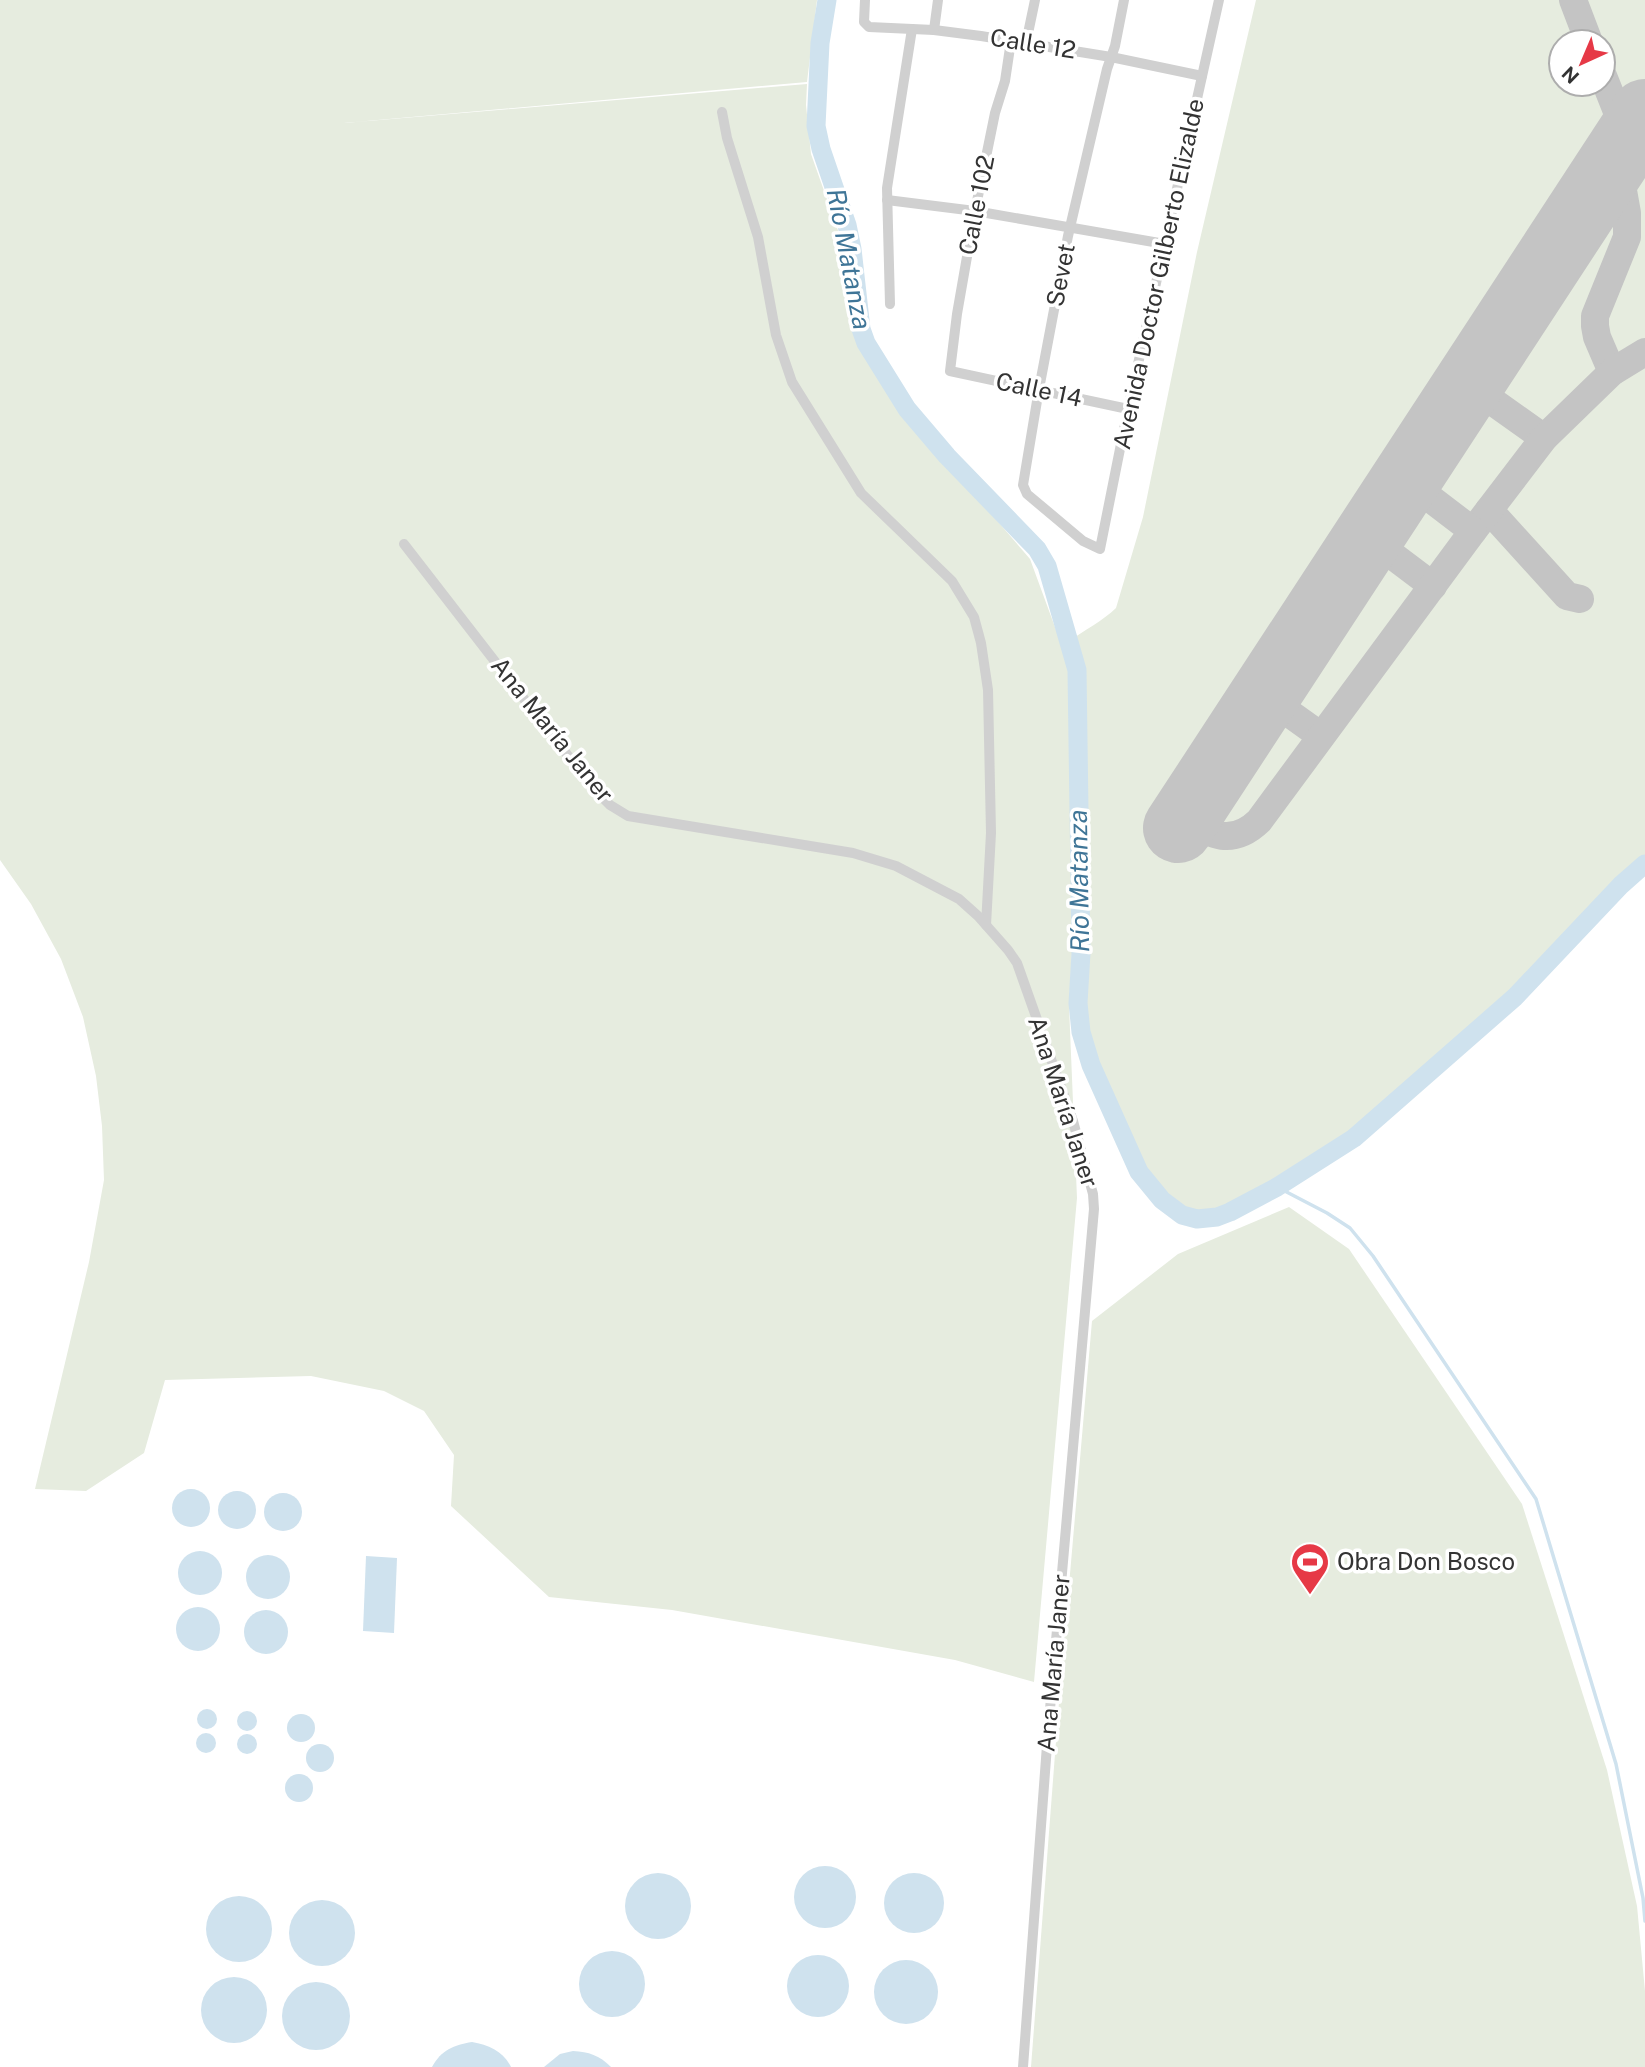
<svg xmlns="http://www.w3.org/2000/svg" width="1645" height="2067" font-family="'Public Sans',sans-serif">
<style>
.green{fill:#e6ecdf;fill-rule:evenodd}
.water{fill:#cfe2ee}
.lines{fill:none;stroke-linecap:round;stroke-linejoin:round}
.stream{stroke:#cfe2ee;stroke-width:3.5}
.river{stroke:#cfe2ee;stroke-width:19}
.taxiway{stroke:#c4c4c4;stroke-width:28}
.runway{stroke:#c4c4c4;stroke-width:70}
.minor{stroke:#d0d0d0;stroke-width:10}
.labels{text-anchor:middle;stroke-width:7;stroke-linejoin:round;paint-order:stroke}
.street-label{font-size:24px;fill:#333;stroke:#fff}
.poi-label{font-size:24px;fill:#333;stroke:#fff;text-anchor:start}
.water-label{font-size:26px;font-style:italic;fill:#3f7597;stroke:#fff}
</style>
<rect width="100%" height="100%" fill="#fff"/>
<g class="green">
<path d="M0,0H817L807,82L344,123L807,84L806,105L811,154L840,236L859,341L903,411L1030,559L1070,668L1072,953L1069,1006L1077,1198L1034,1682L955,1660L786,1630L672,1610L549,1597L451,1506L454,1455L424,1411L384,1391L311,1376L165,1380L144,1453L86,1491L35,1489L89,1262L104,1180L102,1126L96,1076L83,1017L61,959L31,904L0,860Z"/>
<path d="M1256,0H1645V864L1621,885L1515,997L1354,1138L1277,1187L1230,1212L1217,1217L1197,1219L1182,1215L1162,1200L1139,1172L1091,1065L1081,1032L1078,1003L1081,953L1077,670L1068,642C1083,631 1104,620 1116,608L1143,517L1197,252ZM1603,42V84H1561V42Z"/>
<path d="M1289,1207L1349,1249L1522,1504L1607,1770L1637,1906L1645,1991V2067H1031L1060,1689L1092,1321L1178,1254Z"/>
</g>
<g class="water">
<circle cx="191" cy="1508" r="19"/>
<circle cx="237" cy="1510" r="19"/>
<circle cx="283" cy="1512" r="19"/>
<circle cx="200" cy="1573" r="22"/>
<circle cx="268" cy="1577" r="22"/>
<path d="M366,1556L397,1558L394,1633L363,1631Z"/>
<circle cx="198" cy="1629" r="22"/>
<circle cx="266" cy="1632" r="22"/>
<circle cx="207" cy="1719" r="10"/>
<circle cx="247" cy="1721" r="10"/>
<circle cx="301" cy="1728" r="14"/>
<circle cx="206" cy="1743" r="10"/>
<circle cx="247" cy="1744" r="10"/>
<circle cx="320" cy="1758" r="14"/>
<circle cx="299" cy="1788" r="14"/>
<circle cx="825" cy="1897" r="31"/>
<circle cx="914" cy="1903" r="30"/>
<circle cx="658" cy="1906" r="33"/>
<circle cx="239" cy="1929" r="33"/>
<circle cx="322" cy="1933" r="33"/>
<circle cx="612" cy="1984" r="33"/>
<circle cx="818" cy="1986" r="31"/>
<circle cx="906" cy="1992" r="32"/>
<circle cx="234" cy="2010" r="33"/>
<circle cx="316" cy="2016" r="34"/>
<path d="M472,2042C489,2045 503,2051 511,2067H432C441,2050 454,2045 472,2042Z"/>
<path d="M573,2051C589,2052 599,2055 611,2067H544L560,2054Z"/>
</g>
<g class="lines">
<path class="stream" d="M1277,1187L1327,1213L1350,1228L1373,1256L1536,1499L1616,1764L1643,1898L1645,1921"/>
<path class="river" d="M827,0L820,43L816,126L821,149L847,225L852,249L861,329L866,343L907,409L947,456L1037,549L1047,566L1077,670L1081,953L1078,1003L1081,1032L1091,1065L1139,1172L1162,1200L1182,1215L1197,1219L1217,1217L1230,1212L1277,1187L1354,1138L1515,997L1621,885L1645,864"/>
<g class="taxiway">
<path d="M1573,0L1589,42"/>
<path d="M1603,76L1628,139"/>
<path d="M1612,372L1597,337L1595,326V316L1627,237V213L1617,157"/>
<path d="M1468,384L1544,438"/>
<path d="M1489,510L1567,596L1580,599"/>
<path d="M1473,531L1544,438L1612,372L1645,352"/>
<path d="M1368,537L1433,586"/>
<path d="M1265,696L1321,736"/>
<path d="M1184,819C1211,836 1233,846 1259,821L1473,531L1406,480"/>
</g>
<path class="runway" d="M1178,828L1645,114"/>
<g class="minor">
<path d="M865,0L864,22L869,27L934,30L981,36L1111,57L1202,76"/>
<path d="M1124,0L1115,46L1107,69L1068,236L1039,389L1023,485L1027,494L1083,541L1100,549L1128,409L1219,0"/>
<path d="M934,30L938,0"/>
<path d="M1011,41L1005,81L995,113L975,211L957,314L950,371L1128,409"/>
<path d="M1026,43L1035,0"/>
<path d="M722,112L727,138L758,237L776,335L792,382L861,493L952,581L974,617L981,643L988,690L991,833L986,925"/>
<path d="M887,200L975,211L1165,244"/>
<path d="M890,304L887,188L912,29"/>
<path d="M404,544L593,788L610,805L628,816L853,853L896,866L959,899L978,916L1008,950L1017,963L1073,1121L1093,1194L1094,1209L1048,1732L1023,2067"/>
</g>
</g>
<defs>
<symbol id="stadium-pin" viewBox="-11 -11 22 30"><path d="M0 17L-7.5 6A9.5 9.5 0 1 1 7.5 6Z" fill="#e63946" stroke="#fff"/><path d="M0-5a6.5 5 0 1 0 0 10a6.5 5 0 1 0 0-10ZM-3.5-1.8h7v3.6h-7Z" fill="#fff"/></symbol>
</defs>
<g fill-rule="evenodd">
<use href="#stadium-pin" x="1288" y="1540" width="44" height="60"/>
</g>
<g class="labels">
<g class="street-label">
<text transform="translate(1033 44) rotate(9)" y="8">Calle 12</text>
<text transform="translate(977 205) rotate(-79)" y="8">Calle 102</text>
<text transform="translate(1159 274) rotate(-78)" y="8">Avenida Doctor Gilberto Elizalde</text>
<text transform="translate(1061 275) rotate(-79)" y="8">Sevet</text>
<text transform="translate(1039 390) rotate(12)" y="8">Calle 14</text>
<text transform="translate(552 730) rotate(51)" y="8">Ana María Janer</text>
<text transform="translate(1063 1102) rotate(72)" y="8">Ana María Janer</text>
<text transform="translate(1054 1663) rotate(-85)" y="8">Ana María Janer</text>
</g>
<g class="poi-label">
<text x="1337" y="1570">Obra Don Bosco</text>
</g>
<g class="water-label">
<text transform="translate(849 259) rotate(79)" y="9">Río Matanza</text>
<text transform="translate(1079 881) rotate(-91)" y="9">Río Matanza</text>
</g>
</g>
<g transform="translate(1582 63) rotate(224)"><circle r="33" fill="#ffffff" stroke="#adadad" stroke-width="2"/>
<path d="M0-5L12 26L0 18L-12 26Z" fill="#e63946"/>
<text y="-10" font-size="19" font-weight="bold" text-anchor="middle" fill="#333333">N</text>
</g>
</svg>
